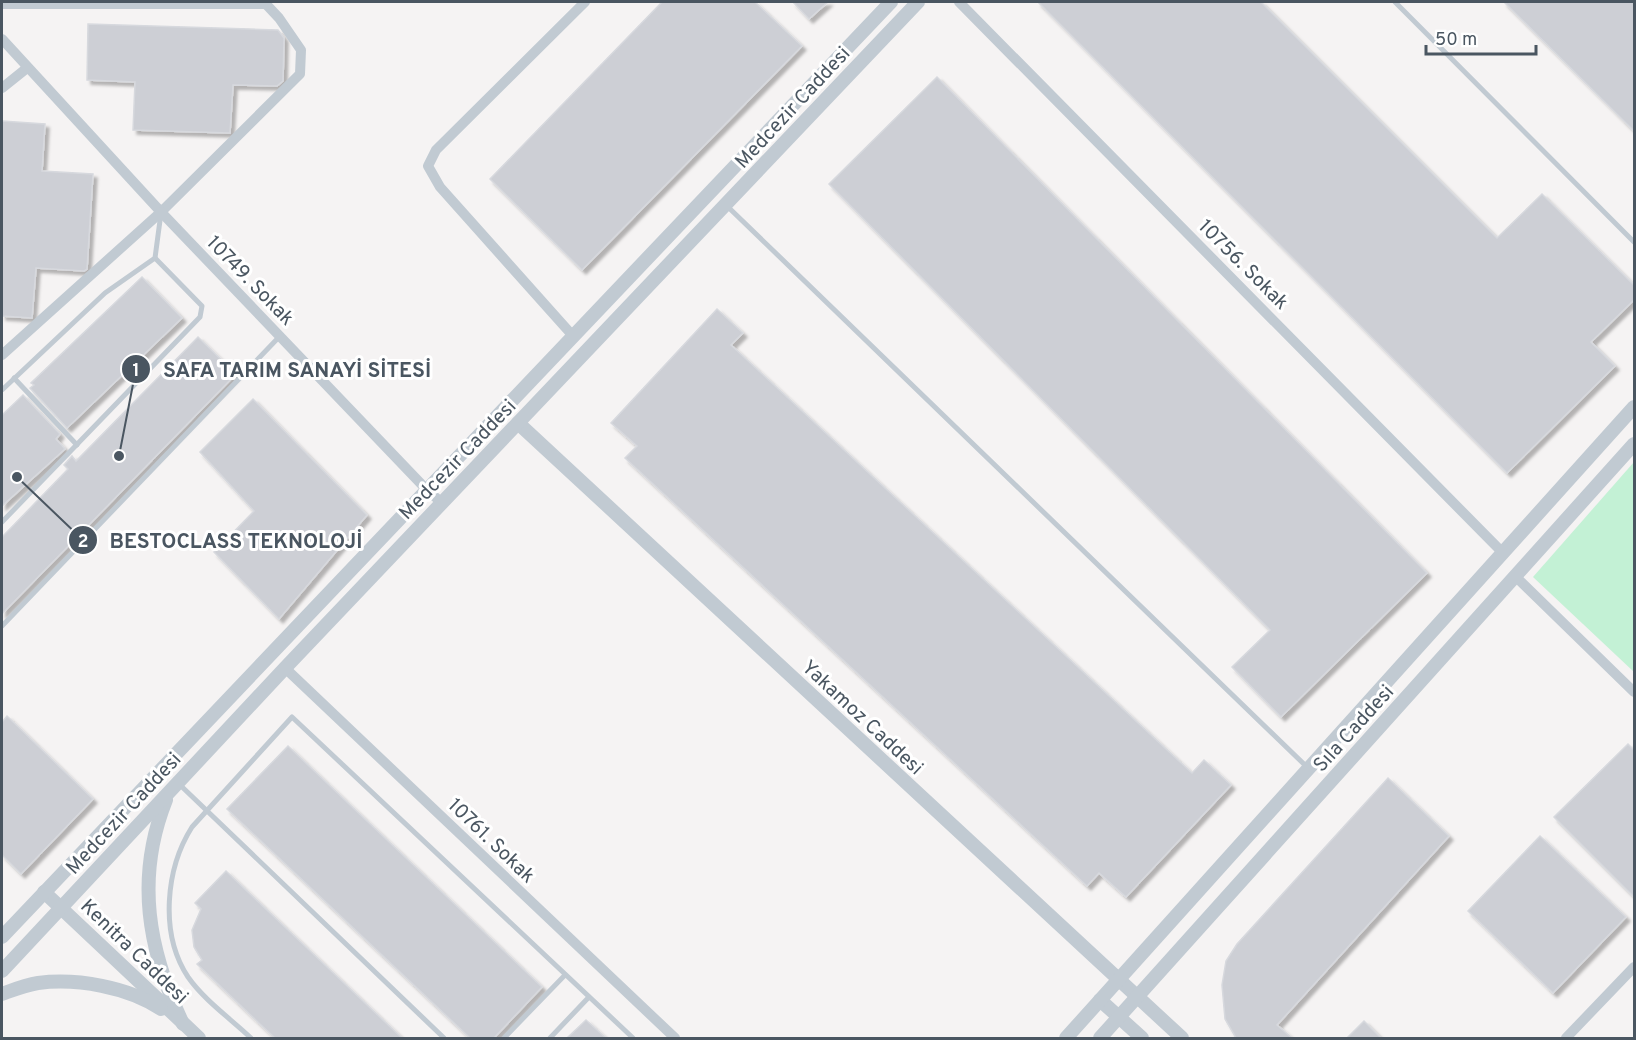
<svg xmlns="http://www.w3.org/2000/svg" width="1636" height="1040" font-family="Overpass,sans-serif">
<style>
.green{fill:#c3f1d5}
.building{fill:#cdcfd5;stroke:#d7d9de;stroke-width:1.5;filter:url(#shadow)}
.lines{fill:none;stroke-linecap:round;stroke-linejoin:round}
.service{stroke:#c1cad2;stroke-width:5}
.minor{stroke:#c1cad2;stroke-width:10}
.tertiary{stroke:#c1cad2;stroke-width:14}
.labels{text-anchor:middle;stroke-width:6;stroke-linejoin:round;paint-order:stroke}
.street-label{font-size:20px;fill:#4a5661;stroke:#fff}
.leader{fill:none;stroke:#4a5661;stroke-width:2}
.callout-dot{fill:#4a5661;stroke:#fff;stroke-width:2}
.mark-label{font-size:18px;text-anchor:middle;font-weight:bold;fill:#fff}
.callout-label{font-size:21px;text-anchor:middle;font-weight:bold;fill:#4a5661;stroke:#fff;stroke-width:6;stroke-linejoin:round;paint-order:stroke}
</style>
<defs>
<filter id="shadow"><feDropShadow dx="4" dy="4" stdDeviation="1.5" flood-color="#0004"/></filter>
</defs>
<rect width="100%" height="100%" fill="#f5f3f3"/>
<path class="green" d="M1634,462V672L1533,577Z"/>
<g class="building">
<path d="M662,2H755L802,46L582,270L490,179Z"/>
<path d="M793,2H828L809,19Z"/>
<path d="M1038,2H1261L1497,238L1542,194L1635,286V299L1591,342L1615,366L1507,473Z"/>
<path d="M1504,2H1635V132Z"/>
<path d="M88,24L278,30L284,38L283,81L277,86L233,85L230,133L133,130L135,82L87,80Z"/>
<path d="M937,77L1427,573L1281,717L1232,667L1270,630L829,184Z"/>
<path d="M2,121L45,124L42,171L93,174L87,269L84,271L36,268L32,318L2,316Z"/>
<path d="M142,277L182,318L67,428L30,388L34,385L31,383Z"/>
<path d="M717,309L743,333L731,345L1192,773L1204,760L1231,785L1126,897L1099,873L1087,886L625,458L637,446L611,423Z"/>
<path d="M198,337L236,374L2,614V537L68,469L64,465L72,456L76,461Z"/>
<path d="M23,395L60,434L56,439L65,449L2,506V415Z"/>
<path d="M253,399L367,515L279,619L214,552L254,511L200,452Z"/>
<path d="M7,716L93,799L21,874L2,855V722Z"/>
<path d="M1628,744L1635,751V898L1554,817Z"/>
<path d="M288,746L542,987L494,1038H470L227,809Z"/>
<path d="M1388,778L1449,836L1277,1025L1292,1038H1236L1225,1019L1222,985L1226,961L1237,944Z"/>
<path d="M1540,836L1626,917L1553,993L1468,911Z"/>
<path d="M226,871L306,947L402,1038H275L261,1025L197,964L202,960L194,947L192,930L201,909L195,903Z"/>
<path d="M586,1020L606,1038H567Z"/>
<path d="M1364,1021L1381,1038H1347Z"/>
</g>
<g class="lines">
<g class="service">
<path d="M1395,2L1634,242"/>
<path d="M727,206L1308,768"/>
<path d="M14,378L77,445"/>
<path d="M2,390L105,293L155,258L161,213"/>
<path d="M2,522L200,317L202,306L155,258"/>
<path d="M2,626L280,336"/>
<path d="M179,784L444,1038"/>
<path d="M251,1038C231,1019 204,1000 188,977C159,933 166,868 192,827L292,717L633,1038"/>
<path d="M504,1038L565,975"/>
<path d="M550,1038L589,997"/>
</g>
<g class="minor">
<path d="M959,2L1503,553"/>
<path d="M2,4H266"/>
<path d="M2,39L161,212L300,74L301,50L279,18L264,2"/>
<path d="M2,88L27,68"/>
<path d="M573,336L440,187L428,166L436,150L585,2"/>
<path d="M2,355L161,212L426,489L442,503"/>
<path d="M1516,577L1634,692"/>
<path d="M285,668L675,1038"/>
<path d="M1566,1038L1634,967"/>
</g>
<g class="tertiary">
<path d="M518,423L1182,1038"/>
<path d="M166,800C135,878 148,950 183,1024"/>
<path d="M44,892L199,1038"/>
<path d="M2,937L891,2"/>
<path d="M2,971L285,668L918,2"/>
<path d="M2,994C13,990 25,985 38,983C77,978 128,987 161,1009"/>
<path d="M1100,1000L1142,1038"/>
<path d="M1066,1038L1634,407"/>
<path d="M1100,1038L1634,444"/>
</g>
</g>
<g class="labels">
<g class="street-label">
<text transform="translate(792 107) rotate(-47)" y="7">Medcezir Caddesi</text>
<text transform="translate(1244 264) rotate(45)" y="7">10756. Sokak</text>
<text transform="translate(251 280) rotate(46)" y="7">10749. Sokak</text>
<text transform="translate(457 459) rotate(-46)" y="7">Medcezir Caddesi</text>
<text transform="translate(863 717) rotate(43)" y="7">Yakamoz Caddesi</text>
<text transform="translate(1353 728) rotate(-48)" y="7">Sıla Caddesi</text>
<text transform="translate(123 813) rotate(-47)" y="7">Medcezir Caddesi</text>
<text transform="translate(492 840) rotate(44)" y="7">10761. Sokak</text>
<text transform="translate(135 951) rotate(44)" y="7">Kenitra Caddesi</text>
</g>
</g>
<path class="leader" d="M119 456L136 369M17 477L83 540"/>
<g class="callout-dot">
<circle cx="119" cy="456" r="6"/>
<circle cx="17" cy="477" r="6"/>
<circle cx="136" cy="369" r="15"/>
<circle cx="83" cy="540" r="15"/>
</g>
<g class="mark-label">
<text x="136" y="376">1</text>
<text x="83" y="547">2</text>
</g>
<g class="callout-label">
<text x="297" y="377">SAFA TARIM SANAYİ SİTESİ</text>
<text x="236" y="548">BESTOCLASS TEKNOLOJİ</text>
</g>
<rect width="1636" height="1040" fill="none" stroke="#4a5661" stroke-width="6"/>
<path d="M1426 45v9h110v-9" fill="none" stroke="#4a5661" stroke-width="3"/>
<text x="1435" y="45" font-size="18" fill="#4a5661" stroke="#ffffff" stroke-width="4.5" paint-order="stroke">50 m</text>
</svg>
